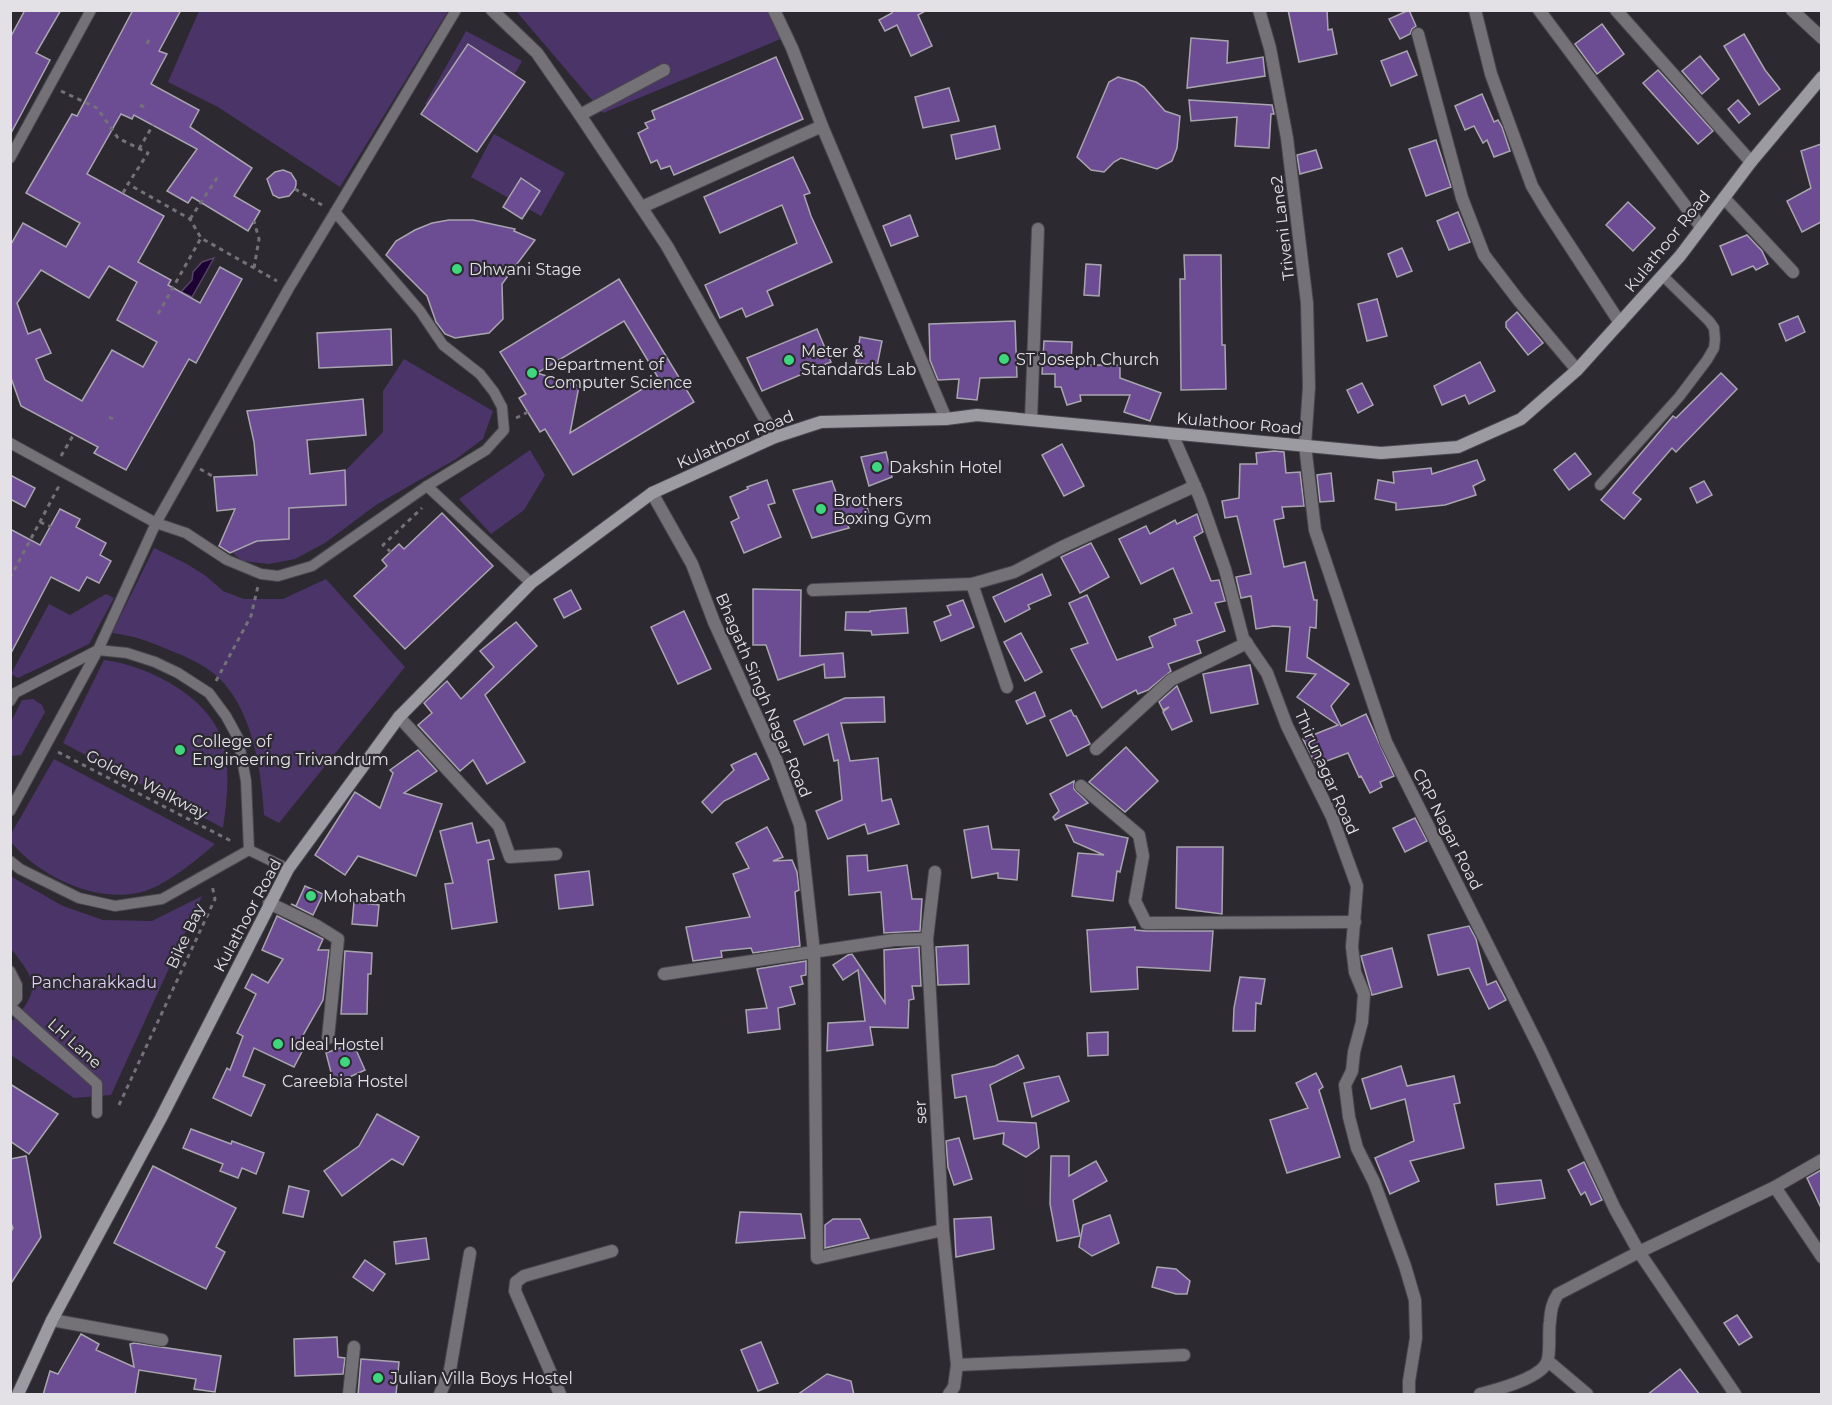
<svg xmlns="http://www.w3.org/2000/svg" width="1832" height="1405" font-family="Montserrat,sans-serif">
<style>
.green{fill:#4b3468}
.water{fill:#1b0232;stroke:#574568;stroke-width:1.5}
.building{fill:#6c4d93;stroke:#a9a5af;stroke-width:1.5;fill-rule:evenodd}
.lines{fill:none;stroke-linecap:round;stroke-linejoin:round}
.service-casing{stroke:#49464e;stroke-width:12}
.minor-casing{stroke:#49464e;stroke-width:14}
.secondary-casing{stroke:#49464e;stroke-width:14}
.path{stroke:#747178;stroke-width:3;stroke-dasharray:4.5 4.5;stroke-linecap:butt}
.service{stroke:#747277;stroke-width:10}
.minor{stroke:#747277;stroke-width:12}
.secondary{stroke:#9d9ba2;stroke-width:12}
.poi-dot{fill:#3ed77d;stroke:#2c2931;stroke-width:2}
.labels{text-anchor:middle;stroke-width:4.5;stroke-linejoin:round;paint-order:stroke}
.street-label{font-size:16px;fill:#e3e1e6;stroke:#2c2931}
.poi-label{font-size:16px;fill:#e3e1e6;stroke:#2c2931;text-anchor:start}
.park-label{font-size:16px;fill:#decff7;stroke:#2c2931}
</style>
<rect width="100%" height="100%" fill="#2c2931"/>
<g class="green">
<path d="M199,11V10L448,11L340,187L218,107L168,82Z"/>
<path d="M516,11H769L783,38L603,113Z"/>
<path d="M466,31L522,61L480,135L425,104Z"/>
<path d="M494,134L565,173L541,216L471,177Z"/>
<path d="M404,359L493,411L483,439L456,459L376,505L325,543L295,559L269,564L243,561L231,552L257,541L289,539V508L346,505V470L383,432V391Z"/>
<path d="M530,450L545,475L524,510L491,534L459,499Z"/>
<path d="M154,548L187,564L206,576L223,591L244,599H283L326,579L405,667L279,823L264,815C261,769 253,711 218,677C205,665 185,656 169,650C148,641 135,636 112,633Z"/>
<path d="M106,594L114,598L89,644L18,678L11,674L49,604L70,615Z"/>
<path d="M104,660C146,665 209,696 222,740C231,769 227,799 223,828L63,743Z"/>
<path d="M33,699L42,705L45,712L21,755L11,756V722L22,700Z"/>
<path d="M54,759L215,844C195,861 163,888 138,893C93,902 39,876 11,842V834Z"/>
<path d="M10,876L63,906L103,920L152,921L202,896L111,1095L74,1098L11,1055V1022C41,992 37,980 11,949Z"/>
</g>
<path class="water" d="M214,258L192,297L181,292L192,280L193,272L202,262Z"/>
<g class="building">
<path d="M25,10H61L36,53L50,60L10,135V38Z"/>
<path d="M133,10H181L159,51L167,54L151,84L199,110L190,127L252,168L234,196L260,211L248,231L192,197L188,203L167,191L197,149L134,115L132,119L121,114L87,174L164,216L138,262L171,280L168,285L200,303L220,267L242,279L196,363L189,359L126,470L94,453L98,447L21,406L10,375V246L23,223L66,247L80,223L26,193L72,114L77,116ZM109,266L137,282L117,320L157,342L143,367L112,350L82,401L45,380L36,359L51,353L40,329L28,334L17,303L41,270L89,298Z"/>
<path d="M891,10H927L918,15L932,46L911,56L897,25L885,31L879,20L892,13Z"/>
<path d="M1288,10H1327L1328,30L1332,29L1337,54L1299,62Z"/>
<path d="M1409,10L1416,26L1412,29L1410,34L1400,39L1389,19Z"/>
<path d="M1602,24L1624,54L1597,74L1575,44Z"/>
<path d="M1744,34L1765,70L1780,89L1759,105L1724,46Z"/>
<path d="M1191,38L1228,41L1227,63L1263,57L1265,76L1187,88Z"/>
<path d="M468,44L525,82L477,152L421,114Z"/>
<path d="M1407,51L1417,75L1391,86L1381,61Z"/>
<path d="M1700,56L1719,79L1702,94L1682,71Z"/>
<path d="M776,57L803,119L674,175L670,166L661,169L657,160L651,163L638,133L648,128L645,123L655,119L652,111Z"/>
<path d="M1658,70L1713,131L1698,144L1643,83Z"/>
<path d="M1118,77L1136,82L1144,87L1165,111L1180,116L1177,148L1172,161L1157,169L1121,158L1114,162L1104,172L1091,170L1077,157L1109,82Z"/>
<path d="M949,88L959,121L923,128L915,97Z"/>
<path d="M1482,94L1494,122L1498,120L1502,127L1510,151L1494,157L1487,140L1483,143L1474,126L1465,130L1455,106Z"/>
<path d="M1189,100L1272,105L1274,114H1271L1269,148L1235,146L1237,117L1191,121Z"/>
<path d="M1738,100L1750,114L1739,123L1728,109Z"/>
<path d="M995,126L1000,149L956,159L951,135Z"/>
<path d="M1436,140L1451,187L1426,196L1409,149Z"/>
<path d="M1821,144V222L1802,232L1787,201L1811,188L1801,151Z"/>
<path d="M1316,150L1322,168L1300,174L1297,155Z"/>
<path d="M793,157L810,193L804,195L811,216L832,262L767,291L773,305L746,317L742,308L720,318L705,285L797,243L782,205L720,233L704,197Z"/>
<path d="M283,170L291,173L296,181V185L295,189L289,196L279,198L273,195L267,179L275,172Z"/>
<path d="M521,178L540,191L522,219L503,207Z"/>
<path d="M1628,202L1655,228L1633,251L1606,225Z"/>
<path d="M1458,212L1470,242L1449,250L1437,221Z"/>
<path d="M910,215L918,236L891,246L883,226Z"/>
<path d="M449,220H473L515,229L514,231L535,240L502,284L503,319L489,333L455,338L445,334L436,322L427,296L386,255L396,241L415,230L432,223Z"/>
<path d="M1747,235L1762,251L1768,264L1756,270L1753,266L1732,275L1720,246Z"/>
<path d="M1402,248L1412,271L1397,277L1388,254Z"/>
<path d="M1184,255H1221L1222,345H1225L1226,389L1181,390L1180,279H1185Z"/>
<path d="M1086,264L1101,265L1099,296L1084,295Z"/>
<path d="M619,279L694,402L573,475L545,429L540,432L519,398L526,394L500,352ZM624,321L659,379L570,433L579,386L537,373Z"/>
<path d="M1377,299L1387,336L1367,341L1358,304Z"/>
<path d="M1517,312L1543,343L1528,355L1506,327V322Z"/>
<path d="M1798,316L1805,332L1786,341L1779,324Z"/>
<path d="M1015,321L1017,377L980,378L977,400L957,398L959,379L938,380L930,360L929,324Z"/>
<path d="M391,329L392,365L319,368L317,333Z"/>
<path d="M817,329L831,362L762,391L747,358Z"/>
<path d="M860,337L882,341L877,366L856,363Z"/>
<path d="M1044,341L1072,342L1071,365H1120V378L1161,393L1150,421L1124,412L1130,395H1080L1081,401L1067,405L1061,387H1055V374H1042Z"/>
<path d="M1480,362L1495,391L1469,404L1465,395L1442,405L1434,386Z"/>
<path d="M1721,373L1737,389L1676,452L1672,448L1633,493L1641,499L1624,519L1601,500L1673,416L1676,418Z"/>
<path d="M1362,383L1373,405L1358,413L1347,390Z"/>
<path d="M363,399L366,435L307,440L310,474L345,470L346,505L289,508V539L257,541L230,553L219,546L235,509L217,511L214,477L257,475L254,442L247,411Z"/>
<path d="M1062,444L1084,486L1064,496L1042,455Z"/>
<path d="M1274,451L1284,452L1286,473L1300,472L1304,506L1282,507L1284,518L1274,520L1284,567L1305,562L1314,600H1317L1316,628L1310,627L1307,657L1349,684L1331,706L1341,726L1366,714L1394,776L1380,782L1382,787L1370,793L1361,776L1359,777L1348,753L1316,765L1303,739L1338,725L1297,697L1316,674L1286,671L1290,627L1273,626L1256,629L1251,596L1241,598L1236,577L1251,574L1237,516L1225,518L1222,501L1239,498L1240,464H1257L1256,453Z"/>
<path d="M886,452L892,477L869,486L861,457Z"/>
<path d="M1575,453L1591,474L1569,490L1554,470Z"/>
<path d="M1477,460L1485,480L1473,486L1476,495L1445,505L1396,510V503L1375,499L1378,480L1394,483L1393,472L1431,468L1432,474Z"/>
<path d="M1331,473L1334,501L1320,502L1317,475Z"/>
<path d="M10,475L35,488L25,507L10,499Z"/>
<path d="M767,480L775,503L768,505L781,537L744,553L731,522L739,518L730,497L748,489L747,487Z"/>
<path d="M832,481L840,504L863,495L870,516L848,526L849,528L812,538L793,490Z"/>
<path d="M1704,481L1712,495L1697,503L1690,488Z"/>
<path d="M60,509L80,519L76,527L106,543L100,555L111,561L99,583L87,577L79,591L51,577L10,655V529L40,545Z"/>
<path d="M442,513L493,566L405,649L354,596L387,566L382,560L399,544L404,549Z"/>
<path d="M1197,514L1203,532L1194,537L1211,581L1219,580L1225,601L1215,603L1225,631L1197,641L1201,653L1168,664L1171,671L1148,690L1138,694L1136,690L1102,708L1071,649L1088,643L1069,603L1087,595L1117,660L1153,647L1149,637L1176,625L1174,619L1192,613L1173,568L1141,584L1119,539L1146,526L1150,534L1175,520L1177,524Z"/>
<path d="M1091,543L1109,577L1080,593L1061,557Z"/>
<path d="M1042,574L1051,595L1028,605L1030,609L1005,622L993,597Z"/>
<path d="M753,589L801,590L800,656L843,653L845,677L825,678L824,664L778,680L766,645H753Z"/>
<path d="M571,590L581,609L564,618L554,599Z"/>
<path d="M963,600L974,627L941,641L934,622L951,615L947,606Z"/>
<path d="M906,608L908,633L872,635L871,631L845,630L846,612H870V611Z"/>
<path d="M684,611L711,669L678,684L651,627Z"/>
<path d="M516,622L537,646L485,695L525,762L487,784L473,760L460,771L418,725L432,713L424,703L447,681L461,699L494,667L480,651Z"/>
<path d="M1021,633L1042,672L1025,681L1004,642Z"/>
<path d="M1250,665L1258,704L1211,713L1203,674Z"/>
<path d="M1177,686L1192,721L1172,730L1163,712L1169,707L1163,710L1159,702Z"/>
<path d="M1035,692L1045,716L1027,724L1016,701Z"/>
<path d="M884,697L885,722L841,723L850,761L878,758L882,801L891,799L899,824L868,834L865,824L828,839L816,811L842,800L838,760L834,761L828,734L804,745L794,721L845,698Z"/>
<path d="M1071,710L1074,716H1076L1090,744L1067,756L1050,720Z"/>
<path d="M1126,747L1158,781L1125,812L1089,782Z"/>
<path d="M418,750L437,771L404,793L442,804L416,876L358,856L345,875L315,855L355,792L380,808L393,773L390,770Z"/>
<path d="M756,753L769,779L724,801L712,813L702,802L734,770L731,765Z"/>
<path d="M1074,781V789L1088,803L1055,820L1053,817L1059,811L1050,794Z"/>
<path d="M1415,818L1427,841L1405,852L1393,828Z"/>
<path d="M472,823L477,843L489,840L494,859L488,860L497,922L452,929L445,884L453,883L440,831Z"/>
<path d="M1066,825L1128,838L1120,872L1117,871L1113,901L1072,896L1078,853L1104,855L1074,842Z"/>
<path d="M988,826L992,849L1019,850L1017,880L998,878V873L972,878L964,830Z"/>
<path d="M767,827L783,857L773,861L792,860L797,872L799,890L795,892L800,946L753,953L751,948L721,951L722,957L693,961L686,927L750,917L733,874L749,868L736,843Z"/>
<path d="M1177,847H1223L1222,914L1176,908Z"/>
<path d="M867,855L868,871L907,865L912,899H922L920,931L884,933L881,892L849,895L847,856Z"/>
<path d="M589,871L593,905L559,909L555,875Z"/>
<path d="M305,886L323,894L313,915L291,904L296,906Z"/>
<path d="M354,902L379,905L377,926L352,924Z"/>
<path d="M277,916L323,939L318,950H329L323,1000L301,1039L307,1042L294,1067L254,1048L243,1076L265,1085L251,1116L213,1098L227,1068L230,1070L243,1036L237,1033L256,994L245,988L252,974L268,983L283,959L262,950Z"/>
<path d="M1469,926L1476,939L1487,985L1496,981L1506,1000L1489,1009L1469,968L1438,975L1428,935Z"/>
<path d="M1135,927V930L1146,931H1213L1210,971L1137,967L1138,989L1091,992L1087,930Z"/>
<path d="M968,945L969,984L938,985L936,947Z"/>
<path d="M919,947L921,986H912L914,999L909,1000L908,1028L870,1027L873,1045L827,1051L828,1023L865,1021L858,970L843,980L833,965L848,955L852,954L885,1003L884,950Z"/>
<path d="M1392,948L1402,987L1372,995L1361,956Z"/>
<path d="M345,951L372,953L371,974H368L367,1014H341Z"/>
<path d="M806,961V975L801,976L803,984L790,987L795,1004L778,1008L780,1029L748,1033L746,1010L767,1008L757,969Z"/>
<path d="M1240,977L1265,979L1261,1004L1256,1003L1255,1031H1233L1234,1008Z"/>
<path d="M1108,1032V1055L1088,1056L1087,1033Z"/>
<path d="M353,1043L365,1070L334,1084L326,1053Z"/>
<path d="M1018,1055L1024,1068L990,1085L998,1121L1036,1123L1039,1148L1026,1157L1003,1144L1004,1133L974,1139L966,1096L955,1098L952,1075L995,1066Z"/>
<path d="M1401,1066L1407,1086L1454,1076L1460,1103L1454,1104L1464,1148L1410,1161L1419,1181L1390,1194L1375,1158L1414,1141L1405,1099L1371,1109L1362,1079Z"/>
<path d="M1316,1073L1323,1087L1319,1090L1340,1157L1287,1173L1270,1120L1308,1108L1296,1083Z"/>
<path d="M1059,1076L1069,1101L1032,1117L1024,1083Z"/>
<path d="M10,1084L58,1114L29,1154L10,1141Z"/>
<path d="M377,1114L419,1137L403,1165L392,1159L342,1196L324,1171L359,1146Z"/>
<path d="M191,1129L231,1144L232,1141L264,1153L256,1174L242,1168L238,1178L220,1171L223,1164L183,1148Z"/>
<path d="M959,1138L972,1179L954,1185L948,1167L946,1141Z"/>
<path d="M26,1156L41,1237L10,1285V1233L13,1228L10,1221V1159Z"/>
<path d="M1051,1156H1069V1176L1096,1161L1107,1181L1073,1200L1080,1236L1057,1241L1050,1204Z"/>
<path d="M1584,1162L1602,1200L1591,1205L1585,1192L1581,1195L1568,1170Z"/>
<path d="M153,1166L236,1208L216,1247L225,1252L206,1289L114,1243Z"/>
<path d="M1821,1170V1208L1807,1178Z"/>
<path d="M1541,1180L1545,1198L1497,1205L1495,1184Z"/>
<path d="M289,1186L309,1191L303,1217L283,1213Z"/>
<path d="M740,1212L801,1214L805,1238L736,1243Z"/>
<path d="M1110,1215L1119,1243L1092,1256L1079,1247L1083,1225Z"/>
<path d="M991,1217L994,1249L956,1257L954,1219Z"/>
<path d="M833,1219H860L869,1238L825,1248V1225Z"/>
<path d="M426,1238L429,1259L396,1264L394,1242Z"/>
<path d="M365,1260L385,1274L373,1291L353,1277Z"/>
<path d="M1157,1267L1176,1269L1190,1281L1187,1294H1176L1152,1287Z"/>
<path d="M1737,1315L1752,1337L1739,1345L1724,1323Z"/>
<path d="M81,1334L99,1344L96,1350L134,1367L130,1344L134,1343L221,1356L215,1392L194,1389L196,1379L139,1370L135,1395H43L50,1371L58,1374Z"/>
<path d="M337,1337L338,1357L345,1358L343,1374L295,1376L294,1339Z"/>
<path d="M761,1342L778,1383L758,1391L741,1350Z"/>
<path d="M361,1359L399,1362L396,1395H358Z"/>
<path d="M1680,1369L1700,1395H1647Z"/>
<path d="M827,1374L851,1381L854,1395H797Z"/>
</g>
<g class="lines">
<defs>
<g id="service">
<path d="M10,158L91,10"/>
<path d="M335,212L456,10"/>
<path d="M10,443L156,523L186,533L227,560L261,574L278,576L312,566L427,486L486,450L504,430L502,407L494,392L480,374L443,345L420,311L335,212L289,288L156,523L98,650L10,811"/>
<path d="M1600,485L1679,397L1707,360L1714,348L1715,339L1714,328L1709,321L1663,276"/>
<path d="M427,486L531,583"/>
<path d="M10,701L15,693L98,650L127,653L155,662L178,673L209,693L226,716L238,738L246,781L249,850"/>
<path d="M249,850L288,869"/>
<path d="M10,861L20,869L79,898L115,906L162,899L249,850"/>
<path d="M10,971L17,985V998L10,1006"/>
<path d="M10,1006L97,1084V1113"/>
</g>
<g id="minor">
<path d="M492,10L537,53L580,115L667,246L775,437"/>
<path d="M774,10L792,48L822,126"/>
<path d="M1259,10L1270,48L1287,138L1307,303L1309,387L1305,445L1315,530L1386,742L1541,1051L1615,1209L1639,1252L1775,1187L1822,1257"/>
<path d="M1475,10L1491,74L1532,186L1547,211L1620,323"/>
<path d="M1539,10L1701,227"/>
<path d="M1616,10L1751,162"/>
<path d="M1792,10L1822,38"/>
<path d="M1418,34L1462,198L1484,255L1519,301L1577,370"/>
<path d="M580,115L664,70"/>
<path d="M1724,198L1793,272"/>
<path d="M642,207L822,126L946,419"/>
<path d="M1031,420L1038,229"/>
<path d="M1172,434L1200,498L1225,569L1243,638L1267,673L1287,726L1332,817L1357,886L1352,947L1355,972L1364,994L1362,1022L1354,1052L1352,1071L1345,1085L1349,1117L1357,1148L1374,1182L1405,1266L1415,1300L1416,1338L1409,1381V1394"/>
<path d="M652,493L692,564L714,622L776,759L800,825L814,952L817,1258L943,1230"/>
<path d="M972,584L1007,687"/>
<path d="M813,590L972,584L1014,572L1062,547L1195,486"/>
<path d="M399,717L499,826L510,857L556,854"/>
<path d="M1096,749L1171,680L1247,643"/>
<path d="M1081,786L1139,835L1143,856L1135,901L1146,923L1355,922"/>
<path d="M269,903L317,926L338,939L328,1038"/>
<path d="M927,939L935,872"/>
<path d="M664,974L894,940L927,939L943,1230L957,1365L954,1387L949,1394"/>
<path d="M1775,1187L1822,1160"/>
<path d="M52,1320L162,1340"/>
<path d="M1548,1361L1587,1394"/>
<path d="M957,1365L1184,1355"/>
<path d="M349,1394L354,1347"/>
<path d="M440,1394L450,1370L470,1253"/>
<path d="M560,1394L515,1291L516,1282L524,1276L612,1251"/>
<path d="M1480,1394C1496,1390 1541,1378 1547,1362C1551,1353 1548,1332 1550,1321C1551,1310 1552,1303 1558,1294L1639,1252L1735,1394"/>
</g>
<path id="secondary" d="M18,1394L52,1320L161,1118L288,869L399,717L531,583L652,493L775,437L821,422L946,419L977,415L1381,453L1458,447L1521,419L1577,370L1680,256L1751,162L1822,77"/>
</defs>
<use href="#service" class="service-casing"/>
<use href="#minor" class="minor-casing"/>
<use href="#secondary" class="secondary-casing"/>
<g class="path">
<path d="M147,44L150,37"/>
<path d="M61,91L97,108L118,138L148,153L128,184L190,219L201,238L277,281"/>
<path d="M140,105L147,108"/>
<path d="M139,149L153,125"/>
<path d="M295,189L322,205"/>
<path d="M123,193L128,184"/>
<path d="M190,219L219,175"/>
<path d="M254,268L259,239L254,221"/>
<path d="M158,314L201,238"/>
<path d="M109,417L113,419"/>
<path d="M516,418L528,412"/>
<path d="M61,456L74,434"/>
<path d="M200,469L214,477"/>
<path d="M40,522L51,527"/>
<path d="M391,552L383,545L422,508"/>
<path d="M10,578L59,486"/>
<path d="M216,681L251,616L258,586"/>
<path d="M58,752L233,842"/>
<path d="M119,1105L215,899L212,885"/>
</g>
<use href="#service" class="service"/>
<use href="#minor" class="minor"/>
<use href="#secondary" class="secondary"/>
</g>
<g class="poi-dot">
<circle cx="457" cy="269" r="6"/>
<circle cx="1004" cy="359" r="6"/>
<circle cx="789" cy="360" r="6"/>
<circle cx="532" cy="373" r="6"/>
<circle cx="877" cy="467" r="6"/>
<circle cx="821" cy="509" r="6"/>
<circle cx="180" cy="750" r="6"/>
<circle cx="311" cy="896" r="6"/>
<circle cx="278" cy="1044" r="6"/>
<circle cx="345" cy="1062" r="6"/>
<circle cx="378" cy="1378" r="6"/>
</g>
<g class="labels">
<g class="street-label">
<text transform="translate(1282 228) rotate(-97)" y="6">Triveni Lane2</text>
<text transform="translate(1667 241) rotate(-51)" y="6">Kulathoor Road</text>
<text transform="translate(1239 423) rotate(5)" y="6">Kulathoor Road</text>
<text transform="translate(735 439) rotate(-23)" y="6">Kulathoor Road</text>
<text transform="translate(764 695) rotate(67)" y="6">Bhagath Singh Nagar Road</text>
<text transform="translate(1327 772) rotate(66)" y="6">Thirunagar Road</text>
<text transform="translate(147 784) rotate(27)" y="6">Golden Walkway</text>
<text transform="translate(1448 829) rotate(63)" y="6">CRP Nagar Road</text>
<text transform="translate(247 915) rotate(-62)" y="6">Kulathoor Road</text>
<text transform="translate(185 936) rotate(-65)" y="6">Bike Bay</text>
<text transform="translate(75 1043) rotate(42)" y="6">LH Lane</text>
<text transform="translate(920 1112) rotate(-93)" y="6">ser</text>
</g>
<g class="poi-label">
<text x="469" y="275">Dhwani Stage</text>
<text x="801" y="357">Meter &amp;<tspan x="801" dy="18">Standards Lab</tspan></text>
<text x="1016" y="365">ST Joseph Church</text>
<text x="544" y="370">Department of<tspan x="544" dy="18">Computer Science</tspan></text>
<text x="889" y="473">Dakshin Hotel</text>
<text x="833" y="506">Brothers<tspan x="833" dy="18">Boxing Gym</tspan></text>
<text x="192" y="747">College of<tspan x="192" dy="18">Engineering Trivandrum</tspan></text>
<text x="323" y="902">Mohabath</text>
<text x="290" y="1050">Ideal Hostel</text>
<text x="345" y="1087" text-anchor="middle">Careebia Hostel</text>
<text x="390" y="1384">Julian Villa Boys Hostel</text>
</g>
<g class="park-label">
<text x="94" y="988">Pancharakkadu</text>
</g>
</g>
<rect width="1832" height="1405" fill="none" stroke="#e3e1e6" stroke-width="24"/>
</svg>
